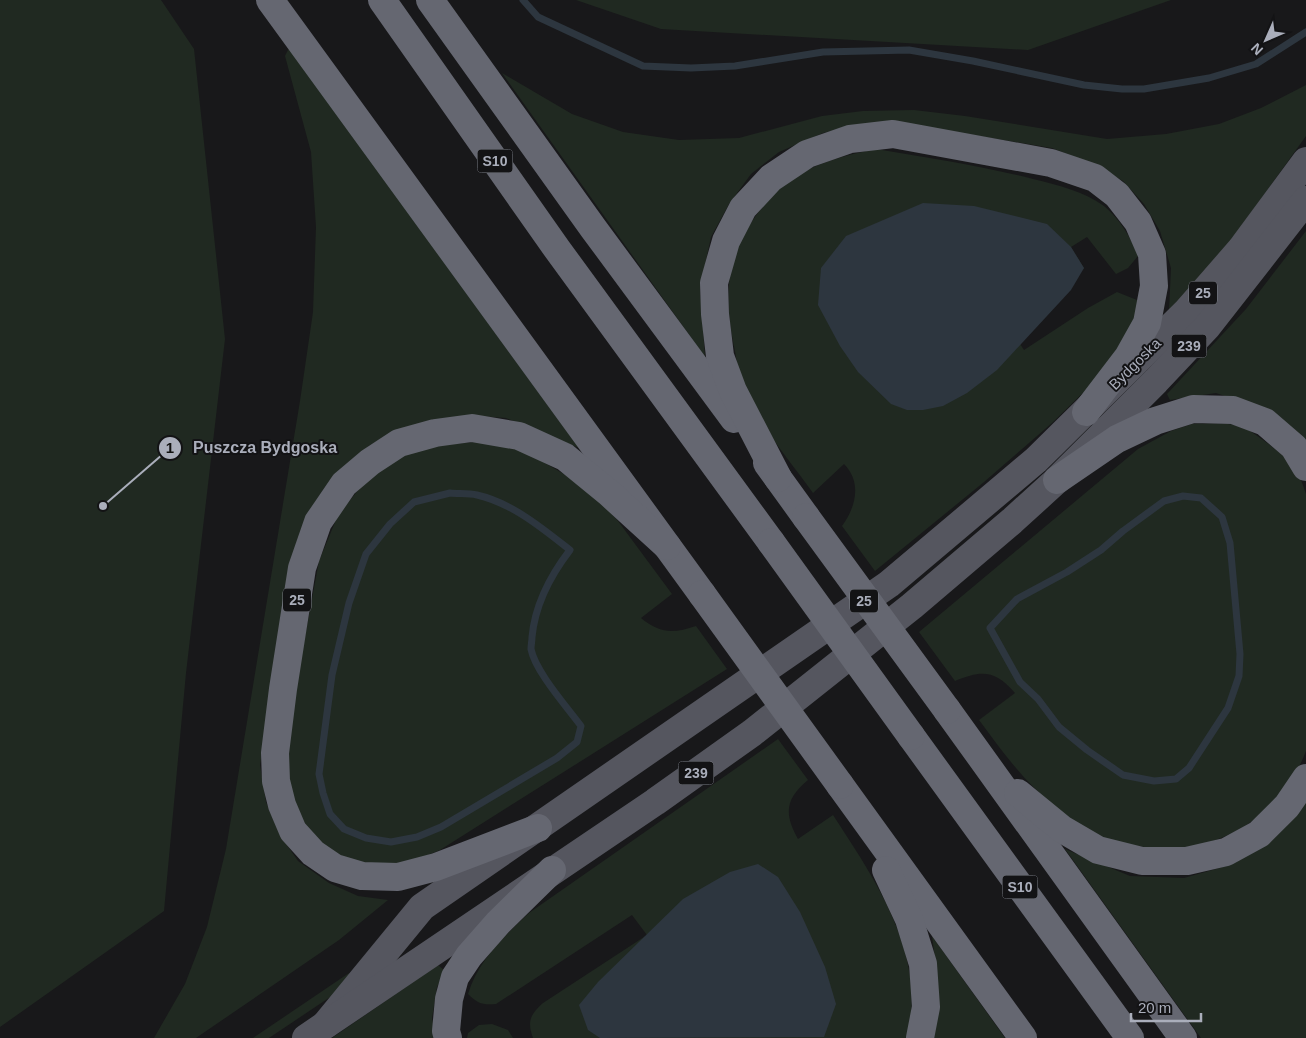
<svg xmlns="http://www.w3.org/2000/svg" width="1306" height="1038" font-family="Helvetica,sans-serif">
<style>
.green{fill:#202921}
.water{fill:#2d363f}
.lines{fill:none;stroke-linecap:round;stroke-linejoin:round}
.stream{stroke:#2d363f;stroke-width:7}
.major{stroke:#55565f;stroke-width:28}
.highway{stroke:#656771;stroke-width:28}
.highway-bridge{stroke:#656771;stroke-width:28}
.labels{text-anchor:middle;stroke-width:4;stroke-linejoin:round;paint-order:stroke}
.shield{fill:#131315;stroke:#7d8089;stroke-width:1}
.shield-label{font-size:14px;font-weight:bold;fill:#aaaebb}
.street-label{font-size:15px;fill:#aaaebb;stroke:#131315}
.leader{fill:none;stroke:#aaaebb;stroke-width:2}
.callout-dot{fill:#aaaebb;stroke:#131315;stroke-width:2}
.mark-label{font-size:15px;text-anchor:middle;font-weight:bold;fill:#111}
.callout-label{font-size:16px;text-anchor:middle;font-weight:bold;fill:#aaaebb;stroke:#131315;stroke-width:4;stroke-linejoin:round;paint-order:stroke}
</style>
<rect width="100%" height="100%" fill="#18181a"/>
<g class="green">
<path d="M0,0H161L194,49L225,339L186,673L164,911L0,1027Z"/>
<path d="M576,0H1171L1028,50L661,29Z"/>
<path d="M289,48L579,448L506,418L478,416L406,427L370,445L343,467L325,487L310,510L297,541L260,765L266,802L280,835L298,861L329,883L358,896L388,900L339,940L196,1038H154L185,984L207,927L226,849L300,401L313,312L316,227L311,152L285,56Z"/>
<path d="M502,73L572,114L623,132L679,140L739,138L822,116L863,111L914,110L965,116L1107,139L1166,134L1219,124L1261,108L1306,85V136L1235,235L1169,311L1171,268L1160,231L1144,204L1123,181L1095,165L1052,148L906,124H861L823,133L779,152L751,174L729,204L711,237L700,288L705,357Z"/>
<path d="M876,149C929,158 982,166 1033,179C1058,185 1083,191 1104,206C1119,218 1132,239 1138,256L1128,268L1116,274L1087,237L1071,247L1084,268L1052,310L1020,344L1024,350L1088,308L1117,292L1137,300L1141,306L1116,354L1091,385L1052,423L984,482L875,571L842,526C856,507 862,482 844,464L813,493C788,458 758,425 742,385C738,374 737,362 735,351C722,292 726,246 769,200C774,194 779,188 785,183C812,164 844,155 876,149Z"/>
<path d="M1306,231V444L1249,404L1216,393L1170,400L1167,394L1246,309Z"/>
<path d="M1192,424C1205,424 1230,422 1243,427C1255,433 1284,455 1293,465C1299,473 1303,485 1306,494V751C1283,812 1225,850 1161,849C1153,849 1146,847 1138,846C1122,844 1102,840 1087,831C1062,814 1036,792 1016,768C1003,753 991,736 979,720L1015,693C995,670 982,670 955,681L919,632L1138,449L1171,431Z"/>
<path d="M498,440L526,452L569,477L600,501L618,521L672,594L641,618C659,633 673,634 696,626L727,669L440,850L407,864L382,867L350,862L321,845L300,823L291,796L286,761L290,718L319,561L338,515L363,484L391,460L419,447Z"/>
<path d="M778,739L808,780C785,799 784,814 798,839L833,815C876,881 928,956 907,1038H533C527,1021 530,1015 543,1003L647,935L632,915L496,1004C483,1005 478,1004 468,994C478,961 504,936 529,913Z"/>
<path d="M1306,799V1038H1201L1065,849L1130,876L1184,878L1230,865L1264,841Z"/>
<path d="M932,936L1005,1038H932C942,1000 937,974 932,936Z"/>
<path d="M438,965L445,971L437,987L432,1018L436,1038H332Z"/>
<path d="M349,973L354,981L269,1038H253Z"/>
<path d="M492,1024L508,1030L513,1038H467L468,1033L479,1025Z"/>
</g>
<g class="water">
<path d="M923,203L974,206L1047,224L1071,247L1084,268L1071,290L997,370L967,393L943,406L923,410H907L891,404L858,372L840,346L818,305L821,268L846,236Z"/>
<path d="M758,864L778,877L800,912L825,967L836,1004L824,1037L600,1038L588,1030L579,1005L598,982L683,899L730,872Z"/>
</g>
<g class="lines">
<g class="stream">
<path d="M523,0L538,17L643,66L691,68L735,66L823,52L909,50L973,61L1084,85L1122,89H1144L1209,78L1256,64L1306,32"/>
<path d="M450,493C458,494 468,493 477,495C512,503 542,528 570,550C550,576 535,605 532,637C532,641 531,645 531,649C535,671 567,707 581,726L577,742L557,758L441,827L417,837L391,842L366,838L344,829L330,814L323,793L319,774L332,675L349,603L366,554L390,524L414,502Z"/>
<path d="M1183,496L1201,498L1222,517L1230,543L1240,654L1239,676L1228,708L1189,768L1176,779L1154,781L1123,775L1087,750L1059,727L1038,699L1020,682L990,628L1017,599L1067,572L1101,550L1123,531L1164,501Z"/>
</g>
<g class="major">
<path d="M326,1024L422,907L889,584L1036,460L1187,311L1241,249L1306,161"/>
<path d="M306,1038L655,802L752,733L912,606L1012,521L1057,480L1156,381L1207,327L1306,200"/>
</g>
<g class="highway">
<path d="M270,0L702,594"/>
<path d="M382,0L557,249L771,542"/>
<path d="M430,0L593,228L734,419"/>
<path d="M767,463L806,517"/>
<path d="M778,478L733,391L720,356L715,314L714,283L726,241L743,208L771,178L807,154L850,139L893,134L1051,163L1095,178L1117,195L1138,222L1152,254L1154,286L1147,323L1128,357L1086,412"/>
<path d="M1057,480L1117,439L1155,421L1193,409L1233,410L1265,422L1294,447L1306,467"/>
<path d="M947,710L1183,1038"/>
<path d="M911,736L1130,1038"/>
<path d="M840,785L1023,1038"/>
<path d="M1018,793L1062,829L1098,850L1142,861H1187L1226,852L1259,834L1287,806L1306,778"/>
<path d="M538,828L436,867L398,877L362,876L335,868L313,853L293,831L282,805L276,781L275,753L283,689L302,568L318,522L344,484L370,462L399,443L435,433L472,428L519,436L565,457L609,493L667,546"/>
<path d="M886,870L909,919L923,964L926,1007L920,1038"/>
<path d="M448,1038L446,1031L449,999L455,977L469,956L498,923L552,870"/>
</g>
<g class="highway-bridge">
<path d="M806,517L947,710"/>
<path d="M771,542L911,736"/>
<path d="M702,594L840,785"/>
</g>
</g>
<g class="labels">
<g class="shield">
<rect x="477.5" y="149.5" width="35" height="23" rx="4"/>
<rect x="1189" y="281.5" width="28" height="23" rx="4"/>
<rect x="1171.5" y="334.5" width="35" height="23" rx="4"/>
<rect x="283" y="588.5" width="28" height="23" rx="4"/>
<rect x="850" y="589.5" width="28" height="23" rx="4"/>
<rect x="678.5" y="761.5" width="35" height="23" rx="4"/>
<rect x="1002.5" y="875.5" width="35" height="23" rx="4"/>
</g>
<g class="shield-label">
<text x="495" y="166">S10</text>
<text x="1203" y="298">25</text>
<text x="1189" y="351">239</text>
<text x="297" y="605">25</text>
<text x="864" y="606">25</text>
<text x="696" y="778">239</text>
<text x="1020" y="892">S10</text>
</g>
<g class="street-label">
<text transform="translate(1135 364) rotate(-45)" y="5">Bydgoska</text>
</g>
</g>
<path class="leader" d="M103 506L170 448"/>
<g class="callout-dot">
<circle cx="103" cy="506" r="5"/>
<circle cx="170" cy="448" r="12"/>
</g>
<g class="mark-label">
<text x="170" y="453">1</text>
</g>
<g class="callout-label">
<text x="265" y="453">Puszcza Bydgoska</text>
</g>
<g transform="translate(1266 40) rotate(225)" stroke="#131315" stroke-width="4" paint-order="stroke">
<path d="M0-4L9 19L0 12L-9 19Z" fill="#aaaebb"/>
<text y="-8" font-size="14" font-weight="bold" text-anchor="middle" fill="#aaaebb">N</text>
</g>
<path d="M1131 1013v8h70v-8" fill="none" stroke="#aaaebb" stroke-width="2.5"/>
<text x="1138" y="1013" font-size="15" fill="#aaaebb" stroke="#131315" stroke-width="4" paint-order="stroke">20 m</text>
</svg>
